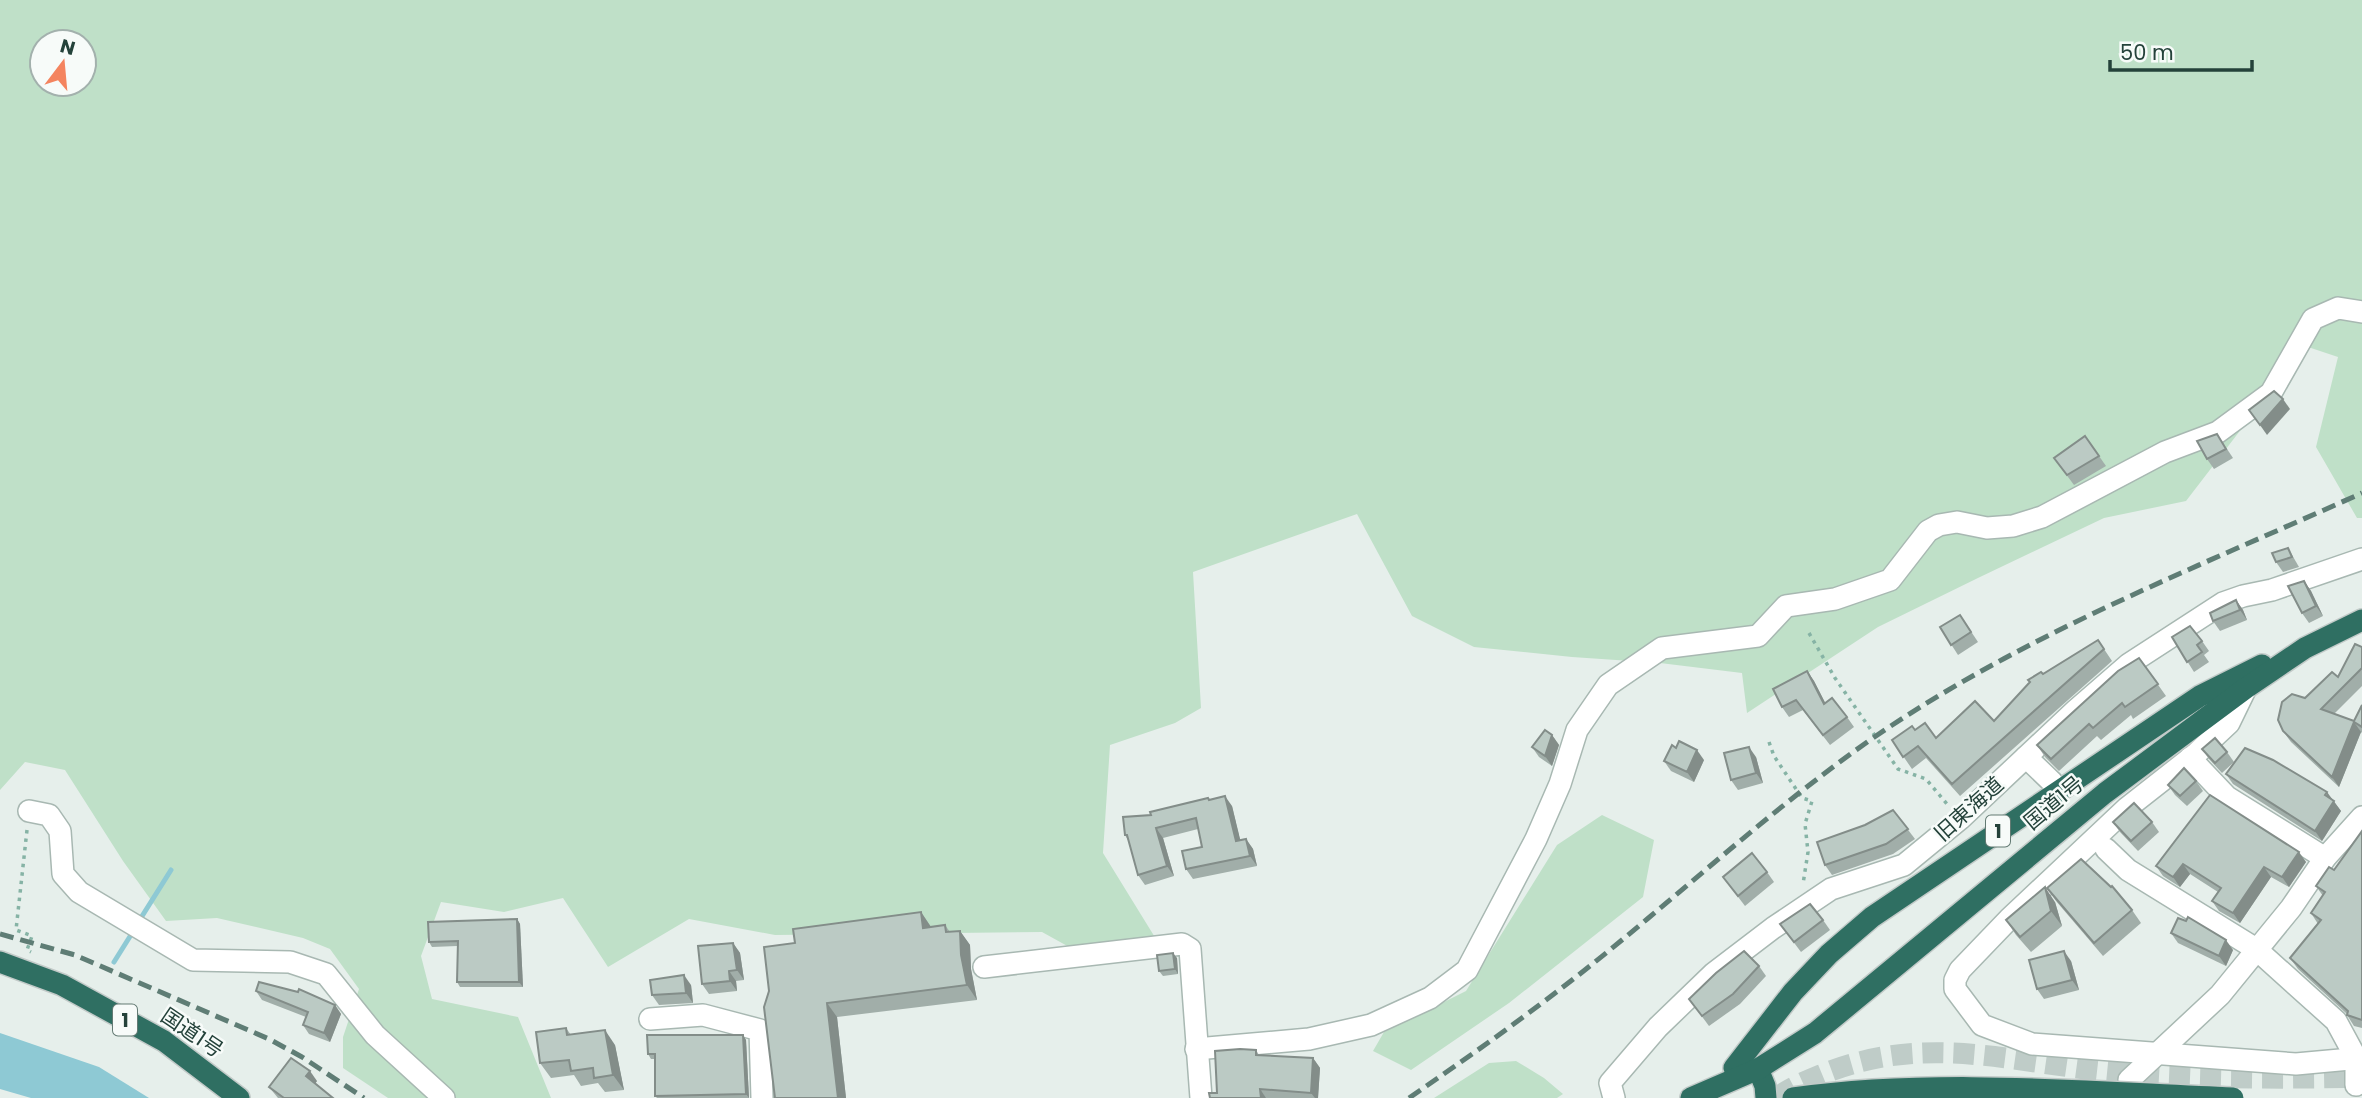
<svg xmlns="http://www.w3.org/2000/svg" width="2362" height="1098" font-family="Poppins,'Noto Sans JP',sans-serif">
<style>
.green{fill:#bfe0c8;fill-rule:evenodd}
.water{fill:#8ec9d4}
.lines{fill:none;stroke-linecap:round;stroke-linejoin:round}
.stream{stroke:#8ec9d4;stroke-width:5}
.minor-tunnel{stroke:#bfccc8;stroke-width:21;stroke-dasharray:21 10;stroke-linecap:butt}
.highway-tunnel{stroke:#bfccc8;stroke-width:21;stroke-dasharray:21 10;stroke-linecap:butt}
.minor-casing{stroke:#a8b8b2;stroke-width:24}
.highway-casing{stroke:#c2cac8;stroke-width:24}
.path{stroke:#86b3a5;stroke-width:3.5;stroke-dasharray:3.5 5;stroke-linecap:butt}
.minor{stroke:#fff;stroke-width:21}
.highway{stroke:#2f6f62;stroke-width:21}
.rail{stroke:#5f7d75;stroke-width:5;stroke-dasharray:14 7;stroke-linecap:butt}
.highway-bridge-casing{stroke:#c2cac8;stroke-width:24;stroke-linecap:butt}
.highway-bridge{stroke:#2f6f62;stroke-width:21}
.wall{fill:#a1aea9}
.shaded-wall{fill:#838d89}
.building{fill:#bbcac4;stroke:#838d89;stroke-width:2}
.labels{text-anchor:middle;stroke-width:5;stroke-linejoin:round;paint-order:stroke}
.shield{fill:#f7fbf9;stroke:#637a73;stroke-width:2}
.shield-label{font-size:19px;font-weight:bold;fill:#24423a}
.street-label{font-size:21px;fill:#24423a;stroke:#f7fbf9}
</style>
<rect width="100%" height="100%" fill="#e6efeb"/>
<g class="green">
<path d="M0,0H2362V518H2357L2316,447L2338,357L2305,346L2186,501L2104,518L1980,577L1878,627L1747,713L1742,673L1660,663L1572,657L1474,647L1412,616L1357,514L1193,572L1201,708L1175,723L1110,745L1103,853L1156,939L1080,953L1042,932L775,935L689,919L608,967L563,898L504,912L441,902L421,956L432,999L518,1017L551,1098H388L343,1068V1037L359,989L330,949L303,938L217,918L166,921L123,861L65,770L25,762L0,790ZM42,42H84V84H42Z"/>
<path d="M1602,815L1654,840L1643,897L1509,1003L1411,1070L1373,1051L1384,1032L1466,991L1557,845Z"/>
<path d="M1516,1061L1544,1078L1563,1094L1557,1098H1434L1489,1063Z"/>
</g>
<path class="water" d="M0,1033L99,1067L149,1098H31L0,1089Z"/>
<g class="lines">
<g class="stream">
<path d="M139,921L171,870"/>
<path d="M114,962L134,930"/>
</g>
<path class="minor-tunnel" d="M2052,782L2106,849"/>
<path class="highway-tunnel" d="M1776,1098C1791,1087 1806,1081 1823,1074C1925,1033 2009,1062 2112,1072C2195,1079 2279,1079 2362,1077"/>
<defs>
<g id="minor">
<path d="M2246,688L2229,723L2197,753L2127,808L2009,919L1960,970L1955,980V989L1982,1025L2032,1044L2296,1064L2362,1058"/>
<path d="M2026,757L2052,782"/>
<path d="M2190,758L2227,797L2325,858"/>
<path d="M29,811L49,815L60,831L63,874L79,892L193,960L290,962L326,974L375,1035L444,1098"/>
<path d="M2106,849L2128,870L2256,949L2336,1021L2356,1058V1085"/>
<path d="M984,967L1182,944L1190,949L1201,1098"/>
<path d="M650,1019L703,1015L760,1030L762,1098"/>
<path d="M1196,1049L1309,1039L1371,1025L1430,998L1467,970L1536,839L1560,784L1577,730L1608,685L1662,648L1758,636L1786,606L1835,599L1890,580L1928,531L1939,525L1957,522L1987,528L2013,526L2042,517L2165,452L2218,432L2271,393L2313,319L2338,308L2362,312"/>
<path d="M2129,1080L2220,995L2291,908L2325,858L2362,817"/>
<path d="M1614,1098L1610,1083L1658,1027L1714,973L1773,928L1831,889L1904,865L1960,819L2076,710L2129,664L2223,603L2243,596L2272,590L2362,559"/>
</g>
<g id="highway">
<path d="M0,962L62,985L164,1041L239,1098"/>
<path d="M1734,1068L1793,992L1829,954L1872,917L2200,696L2262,665"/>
<path d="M1758,1069L1765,1086L1766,1098"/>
<path d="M1691,1098L1758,1069L1815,1033L2105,793L2246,688L2305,648L2362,620"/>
</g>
</defs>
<use href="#minor" class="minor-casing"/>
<use href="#highway" class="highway-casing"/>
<g class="path">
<path d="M1809,633L1835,678L1898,769L1926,779L1947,804"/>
<path d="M1769,742L1774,756L1802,798L1812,801L1805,824L1808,852L1803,884"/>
<path d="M27,830L16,930L32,936L27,950L31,952"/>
</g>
<use href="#minor" class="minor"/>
<use href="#highway" class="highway"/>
<g class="rail">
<path d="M0,934L75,955L269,1039L302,1057L364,1098"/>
<path d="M1409,1098C1479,1050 1546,1002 1611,949C1698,878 1781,802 1873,738C2024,634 2196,568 2362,493"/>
</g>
<defs>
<path id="highway-bridge" d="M1793,1098C1938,1078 2087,1092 2233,1098"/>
</defs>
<use href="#highway-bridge" class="highway-bridge-casing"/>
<use href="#highway-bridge" class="highway-bridge"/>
</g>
<g class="wall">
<path d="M2217,434L2233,458L2214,469L2207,459Z"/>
<path d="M2085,436L2106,466L2074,485L2054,458Z"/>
<path d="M2288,548L2299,567L2283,572L2276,562Z"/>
<path d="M2304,581L2311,591L2323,616L2309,623L2302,613Z"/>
<path d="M2236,600L2243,610L2247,620L2220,631L2213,621Z"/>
<path d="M1960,615L1978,642L1958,655L1940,627Z"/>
<path d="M2172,637L2202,641L2209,651L2204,655L2209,662L2194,672Z"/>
<path d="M2098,640L2112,661L1960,796L1926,758L1912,769L1892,740L1915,730L1936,738L1994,721L2030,682Z"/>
<path d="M2362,647V686L2334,714L2354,721L2362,705V733L2361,732L2339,787L2291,742L2283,731L2305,698L2338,677Z"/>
<path d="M2139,658L2166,696L2133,719L2131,715L2101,740L2097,736L2059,771L2045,757L2037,745Z"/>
<path d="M1807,671L1814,681L1825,703L1847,717L1854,727L1830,745L1803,710L1789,717L1782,707Z"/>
<path d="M1552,735L1559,745L1552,766L1539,757L1532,747Z"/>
<path d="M2202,749L2227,752L2234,762L2222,773L2209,759Z"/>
<path d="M1756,757L1763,783L1738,790L1731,780Z"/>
<path d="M1704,760L1694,782L1671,771L1664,761Z"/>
<path d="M2226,774L2332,799L2341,811L2322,841L2233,784Z"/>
<path d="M2196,781L2203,791L2187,806L2175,795L2168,785Z"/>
<path d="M2210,795L2306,862L2289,887L2271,877L2240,923L2219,911L2212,901L2218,892L2190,874L2180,887L2163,876L2156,866Z"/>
<path d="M1208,798L1210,800L1232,806L1240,840L1246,839L1253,849L1257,866L1193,879L1186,869L1202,847L1198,829L1163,838L1174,876L1145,885L1138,875L1129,842L1125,835L1151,815Z"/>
<path d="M1893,810L1915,839L1893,854L1832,875L1825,865L1865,825Z"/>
<path d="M2113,822H2152L2159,832L2138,851L2120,832Z"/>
<path d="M2362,831V1028L2354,1026L2347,1015V1014L2298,969L2290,958L2318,924L2311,913L2323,896L2316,886L2334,870Z"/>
<path d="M1767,872L1774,882L1745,906L1723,877Z"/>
<path d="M2047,888L2132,910L2141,923L2103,956L2056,901Z"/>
<path d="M2055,902L2062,926L2031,952L2016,935L2006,920Z"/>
<path d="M921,912L931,927L945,925L950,932L960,931L970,945L971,969L977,1000L837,1017L846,1098H775L795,943Z"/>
<path d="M517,919L520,924L523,987H460L457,982V946L432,947L429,942Z"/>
<path d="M1823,920L1830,930L1801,952L1780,924Z"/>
<path d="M2171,933L2233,950L2226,966L2178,943Z"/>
<path d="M733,943L740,953L744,980L736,981L737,991L709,994L702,984Z"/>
<path d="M1177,958L1178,974L1163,976L1159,971Z"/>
<path d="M2071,961L2079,990L2044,999L2037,989Z"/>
<path d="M1759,966L1766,976L1740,1004L1709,1026L1689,999Z"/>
<path d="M691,985L693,1003L659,1005L652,995Z"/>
<path d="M256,991L335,1005L341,1014L330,1042L309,1034L303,1025L306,1017L262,1000Z"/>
<path d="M566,1028L571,1035L615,1045L624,1090L605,1092L598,1083L581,1086L574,1075L551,1078L540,1063Z"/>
<path d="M743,1035L746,1040L749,1098H657L655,1096V1059H651L648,1054Z"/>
<path d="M1256,1050L1259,1055L1313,1058L1320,1068L1318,1098H1210L1217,1093Z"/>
<path d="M317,1081L315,1084L333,1098H278L269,1087Z"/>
</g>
<g class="shaded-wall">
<path d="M2283,399L2290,409L2267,435L2260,425Z"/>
<path d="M2304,581L2311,591L2323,616L2316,606Z"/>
<path d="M2236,600L2243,610L2247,620L2240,610Z"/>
<path d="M1807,671L1814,681L1831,714L1824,704Z"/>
<path d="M2354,722L2361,732L2339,787L2332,777Z"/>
<path d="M1552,735L1559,745L1552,766L1545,756Z"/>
<path d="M1749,747L1756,757L1763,783L1756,773Z"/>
<path d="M1697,750L1704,760L1694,782L1687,772Z"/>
<path d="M2327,792L2341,811L2322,841L2315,831Z"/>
<path d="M1225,796L1232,806L1243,851L1236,841Z"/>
<path d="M1156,828L1163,838L1174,876L1167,866Z"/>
<path d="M1246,839L1253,849L1257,866L1250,856Z"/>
<path d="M2299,852L2306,862L2289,887L2282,877Z"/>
<path d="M2183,864L2190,874L2180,887L2173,877Z"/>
<path d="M2264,867L2271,877L2240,923L2233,913Z"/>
<path d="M2045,887L2055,902L2062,926L2051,911Z"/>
<path d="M921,912L931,927L923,928Z"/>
<path d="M517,919L520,924L523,987L519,982Z"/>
<path d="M960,931L970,945L971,969L977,1000L967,985L961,955Z"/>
<path d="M2226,940L2233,950L2226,966L2219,956Z"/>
<path d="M733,943L740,953L744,980L737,970Z"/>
<path d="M2064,951L2071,961L2079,990L2072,980Z"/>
<path d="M1173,953L1177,958L1178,974L1175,969Z"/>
<path d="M729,971L736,981L737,991L730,981Z"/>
<path d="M684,975L691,985L693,1003L686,993Z"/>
<path d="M827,1003L837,1017L846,1098H838Z"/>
<path d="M335,1005L341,1014L330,1042L324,1033Z"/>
<path d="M605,1030L615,1045L624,1090L613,1075Z"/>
<path d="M743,1035L746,1040L749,1098L746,1094Z"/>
<path d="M1313,1058L1320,1068L1318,1098H1315L1311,1093Z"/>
<path d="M310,1071L317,1081L313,1086L306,1076Z"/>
<path d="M1260,1089L1266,1098H1261Z"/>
</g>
<g class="building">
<path d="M2274,391L2283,399L2260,425L2249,410Z"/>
<path d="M2217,434L2226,449L2207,459L2197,441Z"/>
<path d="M2085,436L2099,456L2067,475L2054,458Z"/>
<path d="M2288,548L2292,557L2276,562L2272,553Z"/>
<path d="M2304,581L2316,606L2302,613L2288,586Z"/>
<path d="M2236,600L2240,610L2213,621L2210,613Z"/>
<path d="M1960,615L1971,632L1951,645L1940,627Z"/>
<path d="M2190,626L2202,641L2197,645L2202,652L2187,662L2172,637Z"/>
<path d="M2098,640L2104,649L1952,784L1918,746L1903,757L1892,740L1912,726L1915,730L1925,723L1936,738L1975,701L1994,721L2030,682L2028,680L2041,672L2043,674Z"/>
<path d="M2355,644L2362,647V668L2321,709L2354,721L2362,705V727L2354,722L2332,777L2283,731L2278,720L2282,702L2292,694L2305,698L2332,672L2338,677Z"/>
<path d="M2139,658L2158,684L2125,707L2122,703L2093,728L2089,724L2051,759L2037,745L2118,671Z"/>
<path d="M1807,671L1824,704L1832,698L1847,717L1823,735L1796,700L1782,707L1773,689Z"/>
<path d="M1545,730L1552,735L1545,756L1532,747Z"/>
<path d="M2215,738L2227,752L2215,763L2202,749Z"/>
<path d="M1679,741L1697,750L1687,772L1664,761L1672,745L1676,748Z"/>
<path d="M1749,747L1756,773L1731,780L1724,753Z"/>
<path d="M2245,748L2273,760L2327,792L2325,795L2334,801L2315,831L2226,774Z"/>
<path d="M2184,768L2196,781L2180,796L2168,785Z"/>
<path d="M2210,795L2299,852L2282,877L2264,867L2233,913L2212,901L2221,888L2183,864L2173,877L2156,866Z"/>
<path d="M1225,796L1236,841L1246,839L1250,856L1186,869L1182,851L1202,847L1196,818L1156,828L1167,866L1138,875L1127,835H1125L1123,817L1151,815L1150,812L1208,798L1209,800Z"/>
<path d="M2134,803L2152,822L2131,841L2113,822Z"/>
<path d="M1893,810L1908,829L1886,844L1825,865L1817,842L1865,825Z"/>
<path d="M2362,831V1020L2347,1015L2348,1011L2290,958L2321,920L2311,913L2325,892L2316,886L2329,867L2334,870Z"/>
<path d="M1752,853L1767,872L1738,896L1723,877Z"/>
<path d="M2081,859L2111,887L2112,886L2132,910L2094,943L2047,888Z"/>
<path d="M2045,887L2051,911L2020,937L2006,920Z"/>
<path d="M1810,904L1823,920L1794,942L1780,924Z"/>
<path d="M921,912L923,928L945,925L946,932L960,931L961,955L967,985L827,1003L838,1098H775L764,1007L769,991L764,947L795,943L793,929Z"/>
<path d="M2188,917L2226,940L2219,956L2171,933L2178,918L2186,921Z"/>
<path d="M517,919L519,982H457L458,941L429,942L428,922Z"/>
<path d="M733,943L737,970L729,971L730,981L702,984L698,946Z"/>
<path d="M1744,951L1759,966L1733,994L1702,1016L1689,999L1716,973Z"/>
<path d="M2064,951L2072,980L2037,989L2029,960Z"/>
<path d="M1173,953L1175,969L1159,971L1157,955Z"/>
<path d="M684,975L686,993L652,995L650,980Z"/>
<path d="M259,982L298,992L299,989L335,1005L324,1033L303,1025L308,1012L256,991Z"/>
<path d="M566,1028L567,1035L605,1030L613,1075L594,1078L593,1068L571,1071L569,1060L540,1063L536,1032Z"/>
<path d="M647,1035H743L746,1094L655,1096V1054H648Z"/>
<path d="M1240,1049L1256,1050V1055L1313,1058L1311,1093L1260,1089L1261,1098H1210L1209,1093H1217L1215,1051Z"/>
<path d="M291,1058L310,1071L306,1076L333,1098H284L269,1087Z"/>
</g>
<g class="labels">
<g class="shield">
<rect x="1986" y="815.5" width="24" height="31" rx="5"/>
<rect x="113" y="1004.5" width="24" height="31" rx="5"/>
</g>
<g class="shield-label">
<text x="1998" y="838">1</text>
<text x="125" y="1027">1</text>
</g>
<g class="street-label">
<text transform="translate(2054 803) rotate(-40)" y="7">国道1号</text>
<text transform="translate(1969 809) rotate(-42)" y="7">旧東海道</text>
<text transform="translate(192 1033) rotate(34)" y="7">国道1号</text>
</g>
</g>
<g transform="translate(63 63) rotate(16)"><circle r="33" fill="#f7fbf9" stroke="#a3b1ad" stroke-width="2"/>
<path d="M0-5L12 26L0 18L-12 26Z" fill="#f4845f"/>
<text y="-10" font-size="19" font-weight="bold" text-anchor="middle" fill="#24423a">N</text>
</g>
<path d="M2110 60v10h142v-10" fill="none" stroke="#24423a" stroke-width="3.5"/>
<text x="2120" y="60" font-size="21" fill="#24423a" stroke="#f7fbf9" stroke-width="5" paint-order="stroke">50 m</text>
</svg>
